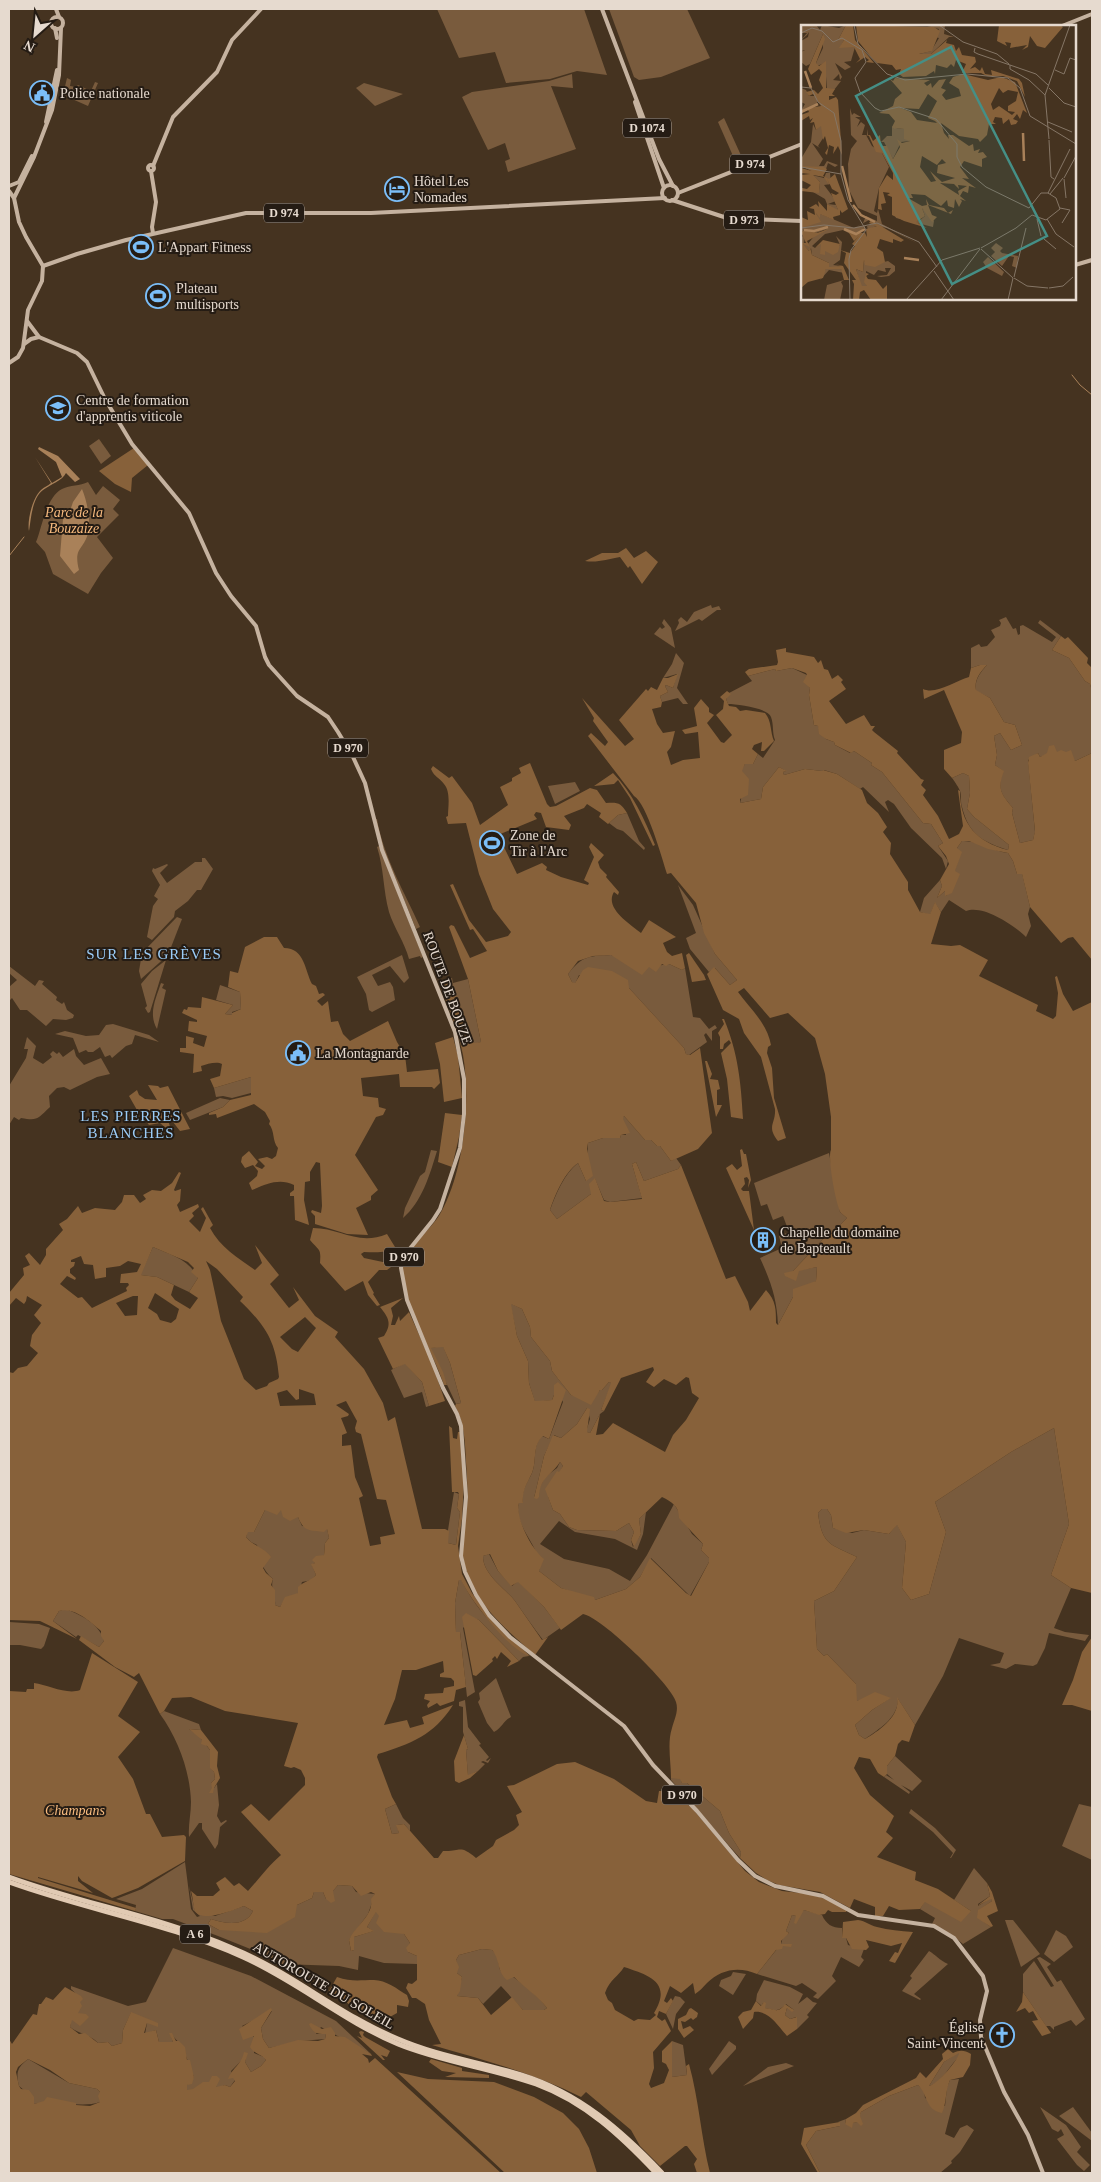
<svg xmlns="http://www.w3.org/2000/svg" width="1101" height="2182" font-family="Georgia,serif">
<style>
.green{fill:#795b3d}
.forest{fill:#87613a;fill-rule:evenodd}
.water{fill:#a98159}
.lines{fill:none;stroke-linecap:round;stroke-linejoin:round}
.stream{stroke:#a98159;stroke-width:1}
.major{stroke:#c5b29f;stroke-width:4}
.highway{stroke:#e1cab3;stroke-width:5}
.labels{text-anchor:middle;stroke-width:4;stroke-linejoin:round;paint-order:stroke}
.shield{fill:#251c14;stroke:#aca197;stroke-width:1}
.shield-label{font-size:12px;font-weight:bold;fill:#e6dacf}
.poi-label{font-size:14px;fill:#e6dacf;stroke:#251c14;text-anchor:start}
.park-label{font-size:14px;font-style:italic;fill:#f8bb7f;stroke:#251c14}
.street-label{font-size:14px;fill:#e6dacf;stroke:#251c14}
.neighbourhood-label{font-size:15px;letter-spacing:1px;fill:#9bccf7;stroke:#251c14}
.inset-river{fill:none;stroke:#a98159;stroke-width:2.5}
.inset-road{fill:none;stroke:#857666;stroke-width:1}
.view{fill:#458f86;fill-opacity:0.15;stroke:#458f86;stroke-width:2.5}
.inset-edge{fill:none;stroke:#e6dacf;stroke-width:2.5}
</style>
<rect width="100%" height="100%" fill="#453320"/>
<g class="green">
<path d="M437,9H584L607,75L577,71L550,79L506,83L495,52L459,58Z"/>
<path d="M609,9H687L710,58L661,77L639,80L634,77Z"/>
<path d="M572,74L573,88L551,86L576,149L508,172L505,161L510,159L505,143L488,150L462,97L472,92L549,81Z"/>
<path d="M67,78L71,80L70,86L76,87L78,85L91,91L95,82L98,83L88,106L63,95Z"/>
<path d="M364,83L403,94L375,106L356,88Z"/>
<path d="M724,118L744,162L737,165L718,122Z"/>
<path d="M99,439L111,456L101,464L89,446Z"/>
<path d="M88,482L96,495L103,486L120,500L113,509L119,515L97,537L113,558L101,573L88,594L53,574L45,552L36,542C42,528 46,497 62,489C70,485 80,486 88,482Z"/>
<path d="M711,605L712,608L719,606L721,610H717L702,621L699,619L675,631L679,623L678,620L681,617L687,622L694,612Z"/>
<path d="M1006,617L1013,629L1016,628L1018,635L1020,634V626L1023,625L1052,642L1056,637L1038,623L1040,620L1061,636L1052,650L1069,658L1085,681L1090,684L1092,691V753L1075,761L1066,752C1056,752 1049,753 1040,757L1038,753L1028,760L1035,832L1033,840L1020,843L1012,813L1013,808C1001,794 997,789 1003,771L995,765L997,755L994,736L1000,733L1011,750L1022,745L1015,725L1004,722L990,698L976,691C974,680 980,673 987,665H980L971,668V648L979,644L981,647L987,646L995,637L991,630L1000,626L1001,623L999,620Z"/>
<path d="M664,619L671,628L675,648L654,634L660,627L662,629L665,627L662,623Z"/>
<path d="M676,653L684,663L677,688L688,704H683L678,698L662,702L660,696L668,692L665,686L666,685L673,688L677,674L663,678L672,664Z"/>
<path d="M792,668L807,675V684L810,688L809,695L814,725L818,726L826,739L834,742L835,745L850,753L854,751L872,763L871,765L882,772L923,823L931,824L943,843L938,846L948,861L946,869L942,858L911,828L894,804L888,800L885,802L889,812L863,787L860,789L837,774L824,770L822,771L805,769L784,775L783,772L786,771L779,767L763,787L761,799L740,803L746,778L741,771L745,764H753L758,754L763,758L775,740C772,733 774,725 771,717C768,708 737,704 728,704L726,699L729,693L752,681L748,676L775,669L776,671Z"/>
<path d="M963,773L969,776L970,793L967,809L974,817L1009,845L1008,850C983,842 969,835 962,807C960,802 962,796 960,791C959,788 955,782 952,778Z"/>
<path d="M575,782L580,791L555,804L548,786Z"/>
<path d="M627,813L639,841L645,848L644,850L623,831L617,829L609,823L618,815Z"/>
<path d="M375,819H377C383,856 405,893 420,927L416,929L384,851Z"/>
<path d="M962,841C977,840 992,851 1008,853L1013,861L1017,874L1022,873L1030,907L1028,914L1031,926L1026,937C1015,926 983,904 966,911L949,900L941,912L935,903L930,915L920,912L924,898L940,880L942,886L937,898L945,891L946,896L959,858L957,848Z"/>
<path d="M379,846L423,957L421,958L420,956L409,959C405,943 394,928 389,912C383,890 384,868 377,847Z"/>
<path d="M202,858H205L213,869L201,890H197L188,901L175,911L174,917L152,940L147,937L153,906L158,899L154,896L160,885L152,871L153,868L155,869L167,864L168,865L160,873L167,883L195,862H202Z"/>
<path d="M678,885L693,905L715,954L737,980L730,985L715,968L709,972L690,949L686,938L696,933Z"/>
<path d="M177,917L182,919L168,955L141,979L139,971L142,953Z"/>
<path d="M402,955L409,978L404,983L390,966L372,975L378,986L390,982L393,987L395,1000L372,1012L369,1010L366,994L357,977Z"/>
<path d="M611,955L649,967L669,964L682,970L685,968L693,1017L700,1018L709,1029L715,1025L717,1028L712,1031V1041L706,1033L704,1035L707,1042L689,1055L686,1054L684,1048L629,988L579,975L575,984L572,982L568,974C582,956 589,956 611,955Z"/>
<path d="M166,960L150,1012L148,1013L145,1008L147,1006L141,984L152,971Z"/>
<path d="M9,966L35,986L39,980L44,981L42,984L57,997L56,1000L62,1004L64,1002L67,1010L74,1015L73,1018L66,1020L53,1019L46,1026L27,1010H20L12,998L9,1001V987L17,980L9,973Z"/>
<path d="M452,978L453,983L468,979L481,1042L474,1044L455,992L451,991L449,979Z"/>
<path d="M161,983L164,984L162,988L166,990L157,1029C148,1014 156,998 161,983Z"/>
<path d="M220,985L240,992L241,1009L232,1012V1015L225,1014L233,1005L216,1000Z"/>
<path d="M113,1024L149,1035L159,1042L135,1035L132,1044L126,1046L112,1058L110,1055L105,1057L100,1047L93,1052H88L86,1050L79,1053L73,1038L55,1034L65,1031L86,1036L99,1035L106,1025Z"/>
<path d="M27,1037L36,1046L33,1058L43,1064L52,1057L50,1054L53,1051L57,1054L59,1052L63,1057L74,1049L76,1056L84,1065L101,1058L110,1074L97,1077L70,1090L64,1087L57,1088L49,1096L50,1107C37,1119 38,1121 21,1118L19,1120L14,1117L9,1125V1086L26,1058L28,1049H24Z"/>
<path d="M251,1077V1093L232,1098L223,1096L216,1097L214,1088Z"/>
<path d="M220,1098L230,1100L223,1107L190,1120L186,1113Z"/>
<path d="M624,1116L645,1140H651L657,1146H660L671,1161L676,1158L681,1165L678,1169L644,1181L636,1162L632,1164L642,1198L610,1202L604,1200L595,1179L591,1194L557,1219L550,1210C556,1194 564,1174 578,1163L586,1181L588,1143L603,1138H620L621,1135H626L622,1119Z"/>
<path d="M431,1150L437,1151C430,1174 422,1202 403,1218L405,1208L420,1176L425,1172Z"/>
<path d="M829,1153L840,1212L847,1218L830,1235L823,1239L793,1271L817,1267L816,1281L793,1297L778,1325C777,1299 771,1282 760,1258L782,1248L779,1236L789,1232L783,1216L773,1220L767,1204L761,1206L754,1183Z"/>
<path d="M153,1247C171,1255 189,1259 198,1278L189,1292L157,1277L140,1275Z"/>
<path d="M510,1303L522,1309L530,1327L531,1337L550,1361L552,1371L571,1395L593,1399L600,1390H602L609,1382L612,1383L601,1410L604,1411L600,1414L590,1433L586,1432L590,1419L587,1408L577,1424L561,1438L554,1435L544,1456L534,1498L545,1477L557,1468L560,1462L563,1466L548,1496L553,1510L560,1514L569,1527L577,1530L616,1531L629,1523L634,1532L631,1540L633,1547L641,1534L639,1519L646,1512L643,1534L637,1550L615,1539L575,1532L559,1521L540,1544L564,1559L609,1569L630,1581L647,1555L674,1504L692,1534L703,1544L701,1550L709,1558V1562L690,1596L651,1558L640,1577L626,1589L595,1600L561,1588L539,1571C544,1548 512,1527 519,1503H523C521,1490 527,1484 532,1473C537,1462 532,1445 542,1436L549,1439L563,1402L554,1385V1395L552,1400L535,1402L529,1383L528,1361L517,1336Z"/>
<path d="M443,1346L450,1363L461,1403L456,1404L430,1348Z"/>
<path d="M405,1363L422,1382L429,1406L426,1407L422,1392L404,1398L391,1370Z"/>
<path d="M1054,1428L1069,1524L1051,1575L1071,1588L1054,1628L1065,1632L1089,1635L1085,1641L1049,1633L1045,1648L1037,1664L1033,1666L1015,1664L1006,1669L990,1665L1000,1663L1004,1653L959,1638L943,1676L915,1725L898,1699C898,1718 879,1729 865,1739L859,1735L855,1725L872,1710L890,1698L856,1701V1684L827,1654L824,1656L817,1649L814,1601L834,1591L857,1557C830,1544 822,1545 818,1513L822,1509H827L831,1515L833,1528L852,1533L864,1530L889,1534L897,1524L906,1542L902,1588L911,1600L929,1594L946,1532L935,1502L1011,1452Z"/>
<path d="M454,1492L459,1494L457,1508L460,1512L456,1545L448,1543V1530Z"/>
<path d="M281,1509L298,1517L302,1526L327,1528L329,1538L325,1543L324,1555L312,1565L316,1575L312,1580L302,1582L299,1593L284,1601L280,1607L275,1605C276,1595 270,1588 273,1579C262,1570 260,1559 257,1545L251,1542L246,1537L247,1532H254L265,1510Z"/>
<path d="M489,1554L498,1571L512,1586L518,1581L544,1607L560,1628L543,1640C533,1627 524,1614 515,1601C505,1588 483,1575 483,1556Z"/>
<path d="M461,1579C476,1611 501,1635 529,1656L523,1657L519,1661L479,1620L473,1618L463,1628L475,1692L467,1697L460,1632H456L455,1603L459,1580Z"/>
<path d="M66,1609C81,1615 100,1624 104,1641L99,1647L78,1635L76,1637L53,1621L59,1611Z"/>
<path d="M9,1622L39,1624L50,1628L44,1646L41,1649L20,1645H9Z"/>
<path d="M496,1678L511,1717C503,1721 503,1727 494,1732L487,1723L478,1702L480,1699L479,1693Z"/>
<path d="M465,1700L468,1727L481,1744L479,1745L489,1757L486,1760L487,1761L491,1758L488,1763L483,1761L481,1762L485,1764L478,1771L468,1776L466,1750L468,1749L463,1732V1707L459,1706V1702Z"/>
<path d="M164,1711L199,1724L201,1730L189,1729L198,1735L210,1750V1767L214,1772L215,1779L211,1783L214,1788L217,1784L219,1805L217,1816L221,1823L226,1820L227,1821L220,1827L218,1844L215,1849L202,1829V1823H199L189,1837C188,1826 191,1814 191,1802C190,1771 178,1739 160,1714Z"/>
<path d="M895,1756L922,1781L912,1791L901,1785L910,1792L909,1794L884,1777L886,1775L894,1780L887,1774V1766Z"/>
<path d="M677,1777L681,1779L682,1783H687L720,1811L729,1833L741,1852L740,1858L671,1780V1778Z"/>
<path d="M396,1804L403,1818L410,1825V1831L404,1824L397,1825L399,1833L392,1834L385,1809Z"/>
<path d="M1079,1804L1092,1807V1860L1062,1846Z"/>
<path d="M911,1809L935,1828L956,1850L951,1858H950L953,1853L933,1832L909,1813Z"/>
<path d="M185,1862L191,1909L197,1917L200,1916L193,1910L189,1886L195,1910L215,1916L244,1906L253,1911C246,1927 225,1924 211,1919L208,1924L219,1930L297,1905L312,1898L314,1892H323L326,1899L338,1885L352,1886L356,1892L375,1894L368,1914L349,1940L351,1951L354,1950V1937L373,1931L367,1927L376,1911L404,1934L410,1943L408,1952L417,1956V1964L384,1963L359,1956L358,1970L339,1966L282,1964L270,1957L218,1936L173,1919H162L135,1911L136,1905L116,1899L142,1889Z"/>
<path d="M974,1868L987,1883L990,1896L978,1904V1906L991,1898L992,1901L979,1910L984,1922L991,1927L963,1944L952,1935L932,1924L935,1918L920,1909L925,1901L971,1911L954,1900Z"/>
<path d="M804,1910L822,1915C826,1924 832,1928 842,1928V1938H846L848,1945L864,1949L861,1957L864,1960L859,1967L841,1957L832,1976L836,1981L818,1999L813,1997L817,1993L802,1983L796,1986L757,1974L781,1944L783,1937L789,1933L786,1931L792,1915L796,1916Z"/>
<path d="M1005,1920H1013L1040,1954L1021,1967Z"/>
<path d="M1056,1930L1066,1936L1073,1947L1054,1962L1044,1954Z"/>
<path d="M173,1948L251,1976L336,2021L371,2054L321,2027L316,2034H326L325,2039L301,2041L269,2048L263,2039L261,2028L272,2011L242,2026L254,2037V2053L264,2057L266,2060L261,2066L251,2072L245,2062L246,2056L231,2071L235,2080L230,2087L225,2085L218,2088L209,2082L193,2090H187V2085L194,2077L182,2046L170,2033L173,2042H159L156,2030L145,2034L147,2023L131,2013L123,2030L122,2043L112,2046L108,2042L98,2043C91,2035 79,2034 70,2027L71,2020L80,2015L77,2013C80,2002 80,1997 71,1989V1986L128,2006L146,2002Z"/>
<path d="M482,1949L492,1950L497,1955L500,1970C516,1977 537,1994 547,2008L544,2010H523L501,1986L483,2004L478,1998L457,1996L462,1977L457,1973L456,1960L459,1955Z"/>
<path d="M929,1951C936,1955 939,1960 948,1964L914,1994L921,1999L920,2000L902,1991L912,1978L910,1976Z"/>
<path d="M1040,1957L1051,1964L1047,1967L1057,1982L1061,1980L1085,2019L1076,2026L1071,2020L1054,2027V2030L1050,2026H1046L1023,1992V1974L1034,1961L1051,1987L1054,1986L1037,1958Z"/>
<path d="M733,1972L746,1974L733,1995L719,1986L721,1980L731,1976Z"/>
<path d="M764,1980L790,1987L803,1994L798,2004L807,1997L813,2002L817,2003L807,2015L809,2017L797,2029L796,2017L790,2019L785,2015L787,2008L794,2010L786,2004C777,2013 775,2010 765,2008V2003H763L762,2006L756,2001L757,1994Z"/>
<path d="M675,1996L680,1997L685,2002L676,2014L673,2029L666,2014Z"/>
<path d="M672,2041L683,2045L687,2075L672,2077Z"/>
<path d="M729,2041L736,2046V2049L712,2075L709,2069Z"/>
<path d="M959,2052V2057C949,2066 941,2084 929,2086L944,2062Z"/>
<path d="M28,2059L69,2083L97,2089L100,2092V2102C78,2109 56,2098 34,2104L31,2096L19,2086C16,2072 17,2068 28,2059Z"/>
<path d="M786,2063L794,2066L743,2086L768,2067Z"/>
<path d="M959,2079L945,2134L954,2138L960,2128L967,2125L974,2130L960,2152L951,2161L952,2163L940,2173H820L806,2145L816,2131L840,2126V2123L838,2122L846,2119L845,2124L857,2122L861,2112L889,2096L918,2085L924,2090L925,2098L945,2106L947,2087L950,2080Z"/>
<path d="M1040,2107L1066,2125L1081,2147L1077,2152L1090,2165L1084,2171L1077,2165L1057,2139L1064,2135L1061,2129L1058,2132L1052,2129Z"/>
<path d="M1073,2107L1092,2133V2141L1059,2116Z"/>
</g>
<g class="forest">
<path d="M134,448L148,465L132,478L131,492L115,484L99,471Z"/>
<path d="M626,548L634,558L646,551L658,562L642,584L630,566L628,568L620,557C607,559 598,563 585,561L602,553H618Z"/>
<path d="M1061,636L1065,639L1068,637L1088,658L1087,663L1092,668V691L1090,684L1085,681L1069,658L1052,650Z"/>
<path d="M786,648V652L814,657L818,663L821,660L824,669L828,670L832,679L838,675L843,680L841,682L846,689L829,701L846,724L864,715L871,726H875L872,730L874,732L898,751L897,753L921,779L924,780L921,785L926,790L923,795L938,816L949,839L959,834L963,826L958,790L960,791C960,824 977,842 1008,850L1009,845L974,817L967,809L970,793L969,776L963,773L952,778L944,769V750L961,743L962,732L944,690L924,699L923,689C936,695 955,681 969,677L971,668L980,665H987C980,672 974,680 976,690L990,698L1004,722L1015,725L1022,745L1011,750L1000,733L994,736L997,755L995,765L1004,771C997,789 1001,794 1013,808L1012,813L1020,843L1033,840L1035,831L1028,763L1029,757L1038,753L1040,757L1047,753L1049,746L1054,745L1057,752L1061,750L1066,752L1071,750L1075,761L1092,753V960L1073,937L1068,938L1061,943L1030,907L1022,874H1017L1013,861L1008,853L988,849L969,841H962L957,848L962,852L955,871L960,874L952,893L945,896V891L937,898L942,886L940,880L949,864L946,856L938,846L943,843L931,824L923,823L882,772L871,765L872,763L854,751L851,753L835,745L834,742L826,739L819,734L818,726L814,725L809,695L810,688L803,682L807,675L806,673L792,668L776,671L775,669L748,676L745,672L749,669L777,665L778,662L776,650Z"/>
<path d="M678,674L673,688L666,685L665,686L668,692L660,696L662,702L661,707L652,709L657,724L663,733L675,731L671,747L667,752L671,765L683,760L700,758L698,732L685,734L682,730L697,726L694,708L701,699L709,708V712L714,715L707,723L721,742L724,743L732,735L716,715L723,709L724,701L720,697L727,691L731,694L726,699L729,706L736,707L740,711L746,710L765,713C772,721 770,732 774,741L764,751H761L762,742L754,745L752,749L758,754L753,764H745L742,771L749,779L748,795L740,799V803L761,799L763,787L779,767L787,771L783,772L784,775L805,769L822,771L823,770L837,774L862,790L867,803L878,813L887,827L883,832L891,843L890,854L908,882V890L920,912L930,914L935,902L941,912L931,944L951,946L960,945L988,960L979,976L1038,1005L1036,1011L1053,1019L1056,1016L1058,993L1055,977L1057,976L1063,994L1073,1011L1092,1002V1593L1071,1588L1051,1575L1069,1524L1054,1428L1011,1452L935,1502L946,1532L929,1594L911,1600L902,1588L906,1542L897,1525L889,1534L864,1530L846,1533L833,1528L831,1515L827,1509H822L818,1513C822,1545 830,1544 857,1557L834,1591L814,1601L817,1649L824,1656L827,1654L856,1684L857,1701L875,1692L891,1698L872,1710L855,1725L859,1735L865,1739C879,1731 901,1716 897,1697L915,1725L909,1742L902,1740L898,1744L895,1756L887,1766V1774L884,1777L878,1773L870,1759L859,1757L854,1768L870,1795L894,1816L886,1832L893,1838L877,1857L916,1872L915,1880L938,1889L971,1911L961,1922L925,1902L920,1909L899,1910L889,1906L883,1916H875V1907L854,1899L850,1908L820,1892L779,1885L767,1880L756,1873L740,1858L741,1852L729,1833L720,1811L687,1783H682L680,1779L671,1778C671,1762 667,1743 672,1728C674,1720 679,1711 676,1702C672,1685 600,1616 583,1614L561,1630L544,1607L518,1582L511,1586L498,1571L490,1554L483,1556C483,1575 505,1588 515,1601C524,1614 533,1627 542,1640L548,1637L535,1655C501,1625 462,1593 462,1543C462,1530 466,1517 467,1505C468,1491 467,1476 466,1462C465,1443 465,1424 455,1406L456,1404L461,1403L450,1363L443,1347L431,1348L443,1372L447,1385H444C433,1351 401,1302 403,1267C403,1250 431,1230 440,1214C464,1173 471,1101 463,1055C458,1029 448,1006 439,982L449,979L451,991L455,992L474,1043L481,1042L468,979L449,927L451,925L454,926L470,958L487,951L473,929L470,930L450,885L453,884L469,920L486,942L508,936L511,932L493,909L479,874L466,823L448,824L446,817L448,816C448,807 451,792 444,784C439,777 435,778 431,769L433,766L449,778L452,776L472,803L480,825L508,805L500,787L512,781V778L521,773L519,768L530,763L547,804L550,807L556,806L590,788L597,790L606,803C618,802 621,803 627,813L618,815L608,824L599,817L601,813L587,804L584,808L564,816L571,825L569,830L546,827L541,813L536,812L534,815L537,819L498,835L497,838L502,843L517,874L542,863L547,867L546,870L561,877L588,885L589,883L584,880L594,857L589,847L591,843L604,855L598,862L600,868L607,875L606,877L619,892L618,895L614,892C604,908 630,924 641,933L649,920L676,937L663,943L667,952L672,956L682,953L685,968L682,970L669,964L666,966L662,964L656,972L649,967L642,975L611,955L593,956L578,961L568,974L572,982L575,983L583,970L588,967L612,971L628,980L629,988L684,1048L686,1054L690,1055L700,1048L712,1133L698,1149L671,1161L660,1146H657L651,1140H645L624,1116L623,1119L630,1133L621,1135L620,1138H603L588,1143L587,1149L593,1176L586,1181L578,1163C564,1173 555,1195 550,1210L557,1219L591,1194L589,1184L595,1178L604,1201L610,1202L642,1199L632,1164L636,1162L644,1181L678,1169L681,1165L726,1279L735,1276L748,1302L750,1311L766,1290C776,1301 776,1309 776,1323L778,1325L793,1297V1289L816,1281L817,1267L799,1271L796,1281L785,1276L784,1273L793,1271L823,1239L830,1235L847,1218C845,1216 843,1215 841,1213C836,1206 827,1156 831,1150V1117L825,1074L815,1038L788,1013L770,1018L744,988L738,992C751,1010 767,1023 771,1045L768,1047L767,1053L772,1068L774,1098L786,1138L778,1141C766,1126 776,1124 775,1109L761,1057L744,1033L739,1019L723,1010L707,974L714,967L730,985L737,980L715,954L704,933L696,903L671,873L667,874C662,858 647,804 634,796L588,736L591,733L605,746L608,742L593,721L594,718L582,698L625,746L634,739L619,720L646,689L648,691L651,687L657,690L663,678H668ZM511,1304L522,1309L530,1327L531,1337L550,1361L552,1371L559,1380L571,1395L591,1405L600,1390H602L609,1382L611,1383L601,1410L604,1411L621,1378L653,1367L654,1370L646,1382L654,1387L664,1379L676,1385L686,1377L689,1378L692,1393L699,1398L686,1420L673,1435L665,1452L613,1423L603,1434L596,1435L600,1414L590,1433L587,1432L590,1409L587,1408L577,1424L561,1438L553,1435L544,1456L534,1498L537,1499L539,1497C540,1477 551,1476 560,1462L563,1466L559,1472L557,1471L545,1489L553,1510L560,1514L569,1527L577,1530L616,1531L629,1523L634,1532L631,1540L634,1547L641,1534L639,1519L662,1497C672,1502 679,1506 679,1518L703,1544L701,1550L709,1558V1562L691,1596L686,1593L650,1558L640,1577L626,1589L595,1600L594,1597L561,1588L539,1571L544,1559C532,1550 515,1518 519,1503H523C522,1490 527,1484 532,1473C537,1462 532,1445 543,1436L549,1439L566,1390L558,1382L554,1385V1395L552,1400L535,1401L529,1383L528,1361L517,1336Z"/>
<path d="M613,773C632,792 645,820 655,845L653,846L630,798L618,780L614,784L594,786Z"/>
<path d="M264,937H277L284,948C305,948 305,971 312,984L316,986L319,994L323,993L325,995L317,1001L322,1006L328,1001L331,1022L338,1021L343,1034L350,1041L388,1021L397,1042L405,1055L407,1072L438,1069L440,1083L434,1089L432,1087H400L399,1074L361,1078L363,1096L378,1098L379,1107L386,1109L383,1115L376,1117L355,1155L378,1190L371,1196V1200L356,1208L368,1235L347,1234L315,1224V1216L311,1212L312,1210L321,1213L322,1206L320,1163L316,1162L310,1172V1181L305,1182L304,1200L309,1225L295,1220L294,1196H290V1193L294,1190V1185C279,1178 267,1184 252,1190L249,1183L257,1176L258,1171L253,1165L245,1168L241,1162L242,1157L249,1151L258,1162L255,1166L262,1169L265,1166L258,1159L267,1157L272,1159L276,1156L278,1148C272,1141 275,1131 269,1124L270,1121L265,1112L254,1104L217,1118L216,1114L209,1115V1113L223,1107L230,1100L251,1095V1077L214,1088L210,1079L220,1076L222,1064C217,1061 207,1064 201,1066L202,1071L193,1073L194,1054L180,1052V1048H186V1036L194,1038L193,1043L204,1047L207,1036L188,1031L189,1021L197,1022V1020L182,1013L184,1009L187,1010L188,1007L201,1008L202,997L233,1005L225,1014L232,1015V1013L241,1009L240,992L228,987L230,971L238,973L245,947Z"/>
<path d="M689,953L704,975L706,980L692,982L686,955Z"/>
<path d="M722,1019H724C738,1053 741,1082 743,1119L731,1117L727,1079L721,1053L731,1043L729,1040L724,1044L723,1049H720V1037L718,1033L724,1024Z"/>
<path d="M453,1037L458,1056L462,1098L444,1102L440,1064L435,1043Z"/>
<path d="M705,1061H707L712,1074L710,1079L718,1080L720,1089L717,1090V1105H722L716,1117Z"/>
<path d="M148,1085L158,1086L160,1088L168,1086L190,1129L180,1131L173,1122L169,1123L170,1127L167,1129L160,1123L149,1125L140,1113L131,1117L129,1115L137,1110L129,1096L137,1090L139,1095L145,1099L157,1100Z"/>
<path d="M445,1113L462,1115L459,1137L452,1167L438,1162Z"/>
<path d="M742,1149L744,1154H746L751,1180L748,1188L749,1180L747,1177L744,1178L745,1184L741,1189L743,1191H749L754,1230L726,1168L732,1164L737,1170L742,1166L740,1150Z"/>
<path d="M179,1172L181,1173L174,1190L175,1191L181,1189L180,1201L177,1205L180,1212L198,1204L199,1207L192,1213L194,1216L189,1221L200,1232L206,1218L201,1209L203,1207L213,1225L210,1228C220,1247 238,1258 255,1270L262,1263L255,1245L279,1275L270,1284L289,1308L299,1300L293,1287L315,1316L338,1332L335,1337L364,1369L383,1403L388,1421L395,1417L422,1529H445L449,1531L448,1543L456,1545L460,1512L457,1508L459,1494L458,1492H452L449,1426L452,1428L453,1438L457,1439L458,1432H460L464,1481L462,1519L458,1546L462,1574L472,1593L494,1623L530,1656C509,1651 470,1599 461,1580H459L455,1603L456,1632H460L466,1687L456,1690L454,1701L440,1706L437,1703L428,1708L427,1705L430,1701L424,1699L425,1694L443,1693L444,1688L454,1686V1681L451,1678L440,1677V1674L444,1672L443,1661L416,1670H402L395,1699L384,1725L407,1720L410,1728L424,1724L422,1717L453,1705C434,1735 411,1744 378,1754L377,1757L392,1797L396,1804L385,1809L392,1834L399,1833L396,1825L404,1824L434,1858H438L443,1851C461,1852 459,1844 476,1858L493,1846L496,1840L514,1830L519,1825L516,1815L522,1812L507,1786L514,1785L557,1764L575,1762L614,1779L646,1801L657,1803L659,1791H669L670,1785L680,1795L672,1797V1800L680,1799L692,1808L745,1871L759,1882L782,1891L810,1894L826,1899L847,1910L846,1912H832L828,1910L825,1914L819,1915L804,1910L796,1924L794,1923L796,1916L792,1915L786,1931L789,1933L781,1941V1944H792L791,1947L783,1946L782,1949L776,1950L757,1974C739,1966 721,1969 707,1983C703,1987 700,1991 695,1994L693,1983L681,1993L670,1986L664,2001L667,2003L671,1998L673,2001L666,2014L659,2011L657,2017L662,2021L665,2019L671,2031L653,2052L654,2068L649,2084L651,2088L664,2083L669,2070L666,2064L662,2062V2051L672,2041V2077L687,2075L686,2066L689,2064C699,2100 701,2137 710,2173H697L694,2164L697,2159L687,2146H685L660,2166L640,2146L631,2130L586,2092L581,2097C534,2073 483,2060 432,2045L441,2044L429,2020L425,2004L416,1998H412L406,1988L408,1983L412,1984L417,1980V1956L408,1952L406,1948L410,1943L404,1934L384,1932L376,1923L379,1916L376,1912L367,1927L374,1931L354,1937V1950L351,1951L349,1940C355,1926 374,1915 371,1899L375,1894L371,1892L361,1896L352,1886L338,1885L333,1891L335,1901L331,1903L326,1899L323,1892H314L312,1898L297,1905L295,1917L267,1933L219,1930L208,1924L211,1919C225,1924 246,1927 253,1911L244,1906C234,1910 202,1923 195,1911C193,1906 193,1897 191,1891L197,1896H213L220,1890L216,1883L225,1877L234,1886L239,1883L248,1891C259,1879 268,1866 281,1855L241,1812L251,1804L269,1821L305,1785V1778L301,1770L294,1767L291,1768L284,1766L298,1723L225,1711L191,1697L172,1698L164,1711L160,1714L139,1673L134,1677L115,1667L79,1640L81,1636L99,1647L104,1641L101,1636V1631C90,1622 75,1607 59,1611L53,1621L77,1639L40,1621L9,1620V1372L13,1373L18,1368L27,1366L38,1353L30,1346L32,1335L41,1323L34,1315L42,1305L27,1296L26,1301L24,1304L16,1298L9,1306V1293L24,1275L23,1268L30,1265L25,1256L29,1253L40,1265L46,1255V1249L63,1230L59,1224L67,1219L78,1206L82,1213L95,1208L115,1210L122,1202L124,1195H134L140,1203L146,1199L143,1195L152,1190L161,1191L172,1183ZM153,1247L188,1262L194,1268L191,1272L198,1278L189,1292L198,1298L190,1309L175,1300L171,1295L174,1285L157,1277L141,1275ZM81,1256L84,1264L93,1265L95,1279L106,1277V1268L120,1266L128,1261L141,1264L137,1272L121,1274L120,1283H128L129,1285L126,1288L127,1291L92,1308L82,1297L78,1298L60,1284L67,1276L75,1280L76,1278L70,1273V1269L74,1266L75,1262H71V1260ZM206,1261L217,1269L243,1297L240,1301C265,1325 276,1341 279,1377L278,1379L269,1383L267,1386L256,1390L244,1379L221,1321L210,1270ZM155,1293L179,1309L176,1319L171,1323L160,1320L157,1314L148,1308ZM133,1296H138L137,1315L125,1316L116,1303ZM305,1317L316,1328L298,1352L292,1349L280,1337ZM299,1389L314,1394L316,1405L280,1406L277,1393L287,1390L296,1400L299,1399ZM346,1401L357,1421L355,1428L356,1432L361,1434L377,1499L386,1500L395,1534L380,1537L381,1544L370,1546L359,1498L363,1496L355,1477L351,1445L342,1446V1435L347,1433L341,1418L348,1416L349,1414L336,1405ZM281,1510L283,1517L290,1521L298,1517C304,1532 309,1530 324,1532L327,1529L329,1538L325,1543L324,1555L316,1556L312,1560L315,1563L311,1564L316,1575C311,1581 304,1581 298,1587V1593L285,1597L280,1607L275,1605V1590L271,1585L273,1579L266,1573L263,1568L271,1557C264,1547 253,1546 246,1537L248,1532H254L265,1510L277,1515ZM482,1949L492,1950C500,1959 497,1972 507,1980L514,1977C525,1988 538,1996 547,2008L544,2010H523L512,1997L491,2015L478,1998L457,1996L460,1991L462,1977L457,1973L459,1967L456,1960L459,1955ZM624,1967C648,1975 673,1982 654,2013L656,2015L650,2020L638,2019L634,2021L615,2010L612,2003L608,2000L605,1993C610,1979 618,1977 624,1967Z"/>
<path d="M313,1228C340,1228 358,1246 387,1234L395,1247C386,1254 374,1252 364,1252L361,1254L364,1258L397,1265V1267H391L387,1270H379L368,1282L374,1293L373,1294L380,1305L377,1306L368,1295L363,1281L345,1291L320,1263C321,1248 320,1252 310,1240Z"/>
<path d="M403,1298L391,1308L393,1316L391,1325H395L399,1316L400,1321L409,1312L433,1366L445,1401L429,1406L422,1382L405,1364L393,1369L378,1338L384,1336C392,1324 389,1318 380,1307Z"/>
<path d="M466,1613L479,1620L519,1661L507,1667L511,1661L501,1652L497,1659L495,1656L492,1659L493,1661L476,1676L473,1675L462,1617Z"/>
<path d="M1092,1637V1711L1072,1705H1062L1073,1680L1082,1652Z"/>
<path d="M92,1653L138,1682L118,1716L140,1732L118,1757L133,1779L146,1814H150L162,1837L184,1835L186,1837L185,1861L138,1888L115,1897L112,1898L82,1881L78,1876V1881L93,1893L38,1877V1878L136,1908L135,1911L9,1874V1691L26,1692L27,1689H34V1683C48,1685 67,1695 80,1690Z"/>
<path d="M189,1729L201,1730L218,1752L217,1766L220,1778L214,1788L213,1793H209L212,1788L211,1783L215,1779L214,1772L210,1768V1750L207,1746L201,1744L202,1740Z"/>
<path d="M464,1735L468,1749L466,1750L468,1775L478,1771L470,1778L459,1783L455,1781L454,1761Z"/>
<path d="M987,1883L992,1892L998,1911L987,1916L993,1926L991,1927L977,1918L978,1910L992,1901L991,1899L977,1906L990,1896Z"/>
<path d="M858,1920C866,1921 869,1925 877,1927C889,1930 900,1931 913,1932L895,1963L889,1961L895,1952L898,1953L902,1943L891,1946L866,1940L869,1947L866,1950L852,1949L846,1938H842L843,1922Z"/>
<path d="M337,1977C351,1982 360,1980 374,1980C386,1980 397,1989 407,1995L409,2001L408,2007L397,2005V2013L381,2022L361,2010L358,2003L352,2006L329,1991Z"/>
<path d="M65,1987L81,1996L83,1999L80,2002L82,2006L78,2013L86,2014L89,2017L80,2026L72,2020L70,2027L79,2034L85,2033L98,2043L108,2042L112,2046L122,2043L123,2030L131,2012L158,2023V2027L147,2023L144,2033L156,2030L159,2042H173L169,2033H172L176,2041H179L185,2047L187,2060H190L194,2077L192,2084L187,2085V2090L193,2089L203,2082H209L212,2076H217L220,2079L216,2087L225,2085L230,2087L235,2081L233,2078L228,2079C232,2068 242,2064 244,2052L248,2053L245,2062L251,2072L261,2066L266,2060C262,2054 254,2054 250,2047L254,2036L243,2040L239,2029L271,2008L272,2010L261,2028L263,2039L269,2048L298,2040L318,2041L325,2039L326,2034C316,2034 313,2033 309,2024L311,2023L322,2029L331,2027L335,2033V2036L345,2037L371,2054L372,2056L362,2054L368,2059L369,2063L375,2058L501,2173H9V2039L12,2044L33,2014L37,2015L39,2004H41L46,1997L53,2000ZM28,2059L50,2070L69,2083L97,2089L100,2092L98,2096L100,2102L90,2106L76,2105V2103L47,2097L44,2101L34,2104V2097L29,2090L21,2089L19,2086L16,2072L18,2067Z"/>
<path d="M1023,1992L1051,2033L1042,2036L1032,2021L1038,2020L1033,2011L1029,2013L1025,2008L1016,2012L1022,2002Z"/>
<path d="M756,2001L761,2006L764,2002L766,2003L765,2008C775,2009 778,2014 785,2004L794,2010L792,2012L787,2008L785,2015L790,2019L797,2017V2029L787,2036C778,2026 769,2010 754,2012L753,2018L743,2029L738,2017L743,2012L751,2010Z"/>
<path d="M691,2008L698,2013L697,2017L693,2020L691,2018L685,2022L681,2021L683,2029L690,2026L694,2030L684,2038L678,2029V2019L686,2015L689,2009Z"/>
<path d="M361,2031L364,2032L363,2035L365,2037L390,2051L387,2057L381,2055L385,2060H383L357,2036L362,2038L359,2032Z"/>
<path d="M948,2049L953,2053C960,2050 964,2050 971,2054L970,2065L963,2077L950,2080C945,2091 947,2102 942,2113C925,2110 928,2094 918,2085L889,2096L861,2112L860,2116L863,2124L861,2126L857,2122L853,2123L852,2128L845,2124L846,2119L856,2113L863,2105L916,2078L920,2072L926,2078L943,2059L942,2054ZM959,2053C959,2059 937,2085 929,2086L944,2062Z"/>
<path d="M431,2059L462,2068V2071L489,2075V2078L445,2077L456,2073L442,2071L429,2062Z"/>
<path d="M397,2072L428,2079L494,2082L534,2097L563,2113L579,2129L589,2148L597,2173H505Z"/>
<path d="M840,2122V2126L816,2131L806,2145L820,2173H818L801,2144L804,2128Z"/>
</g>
<g class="water">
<path d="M39,447L58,456L80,479L75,482L66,473C62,481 51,484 43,490C32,498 31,519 29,531C27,522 32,498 41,490C44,487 48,486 51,483L35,457L52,483L62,477L56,462L38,449Z"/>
<path d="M82,489C87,501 91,520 88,533C84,550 73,547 79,570L74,574L60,556L63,519L70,511L73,502Z"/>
</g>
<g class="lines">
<g class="stream">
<path d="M1072,375L1080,385L1092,395"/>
<path d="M9,556L24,537"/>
</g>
<g class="major">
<path d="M56,9L59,17"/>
<path d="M602,9L659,159L673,186"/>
<circle cx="57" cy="23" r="6"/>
<path d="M1062,26L1092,14"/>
<path d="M55,28L57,38"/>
<path d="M635,102L664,188"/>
<path d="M46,122L57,70"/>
<circle cx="151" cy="168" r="3"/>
<path d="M153,166L173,117L217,72L232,40L261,9"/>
<path d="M151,171L156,202L152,227L153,233"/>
<circle cx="670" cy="193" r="8"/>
<path d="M9,186L19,182L32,156"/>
<path d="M9,191L14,198L19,222L26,237L43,266L42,281L28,310L23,348L18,357L9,363"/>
<path d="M678,193L802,144"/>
<path d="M14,198L34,157L52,110L59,75L61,28"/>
<path d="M672,200L727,218L802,221"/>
<path d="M1075,265L1092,260"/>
<path d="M43,266L77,254L126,240L246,213H371L665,198"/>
<path d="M27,321L39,337L77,353L87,362L105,399L132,444L189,513L216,573L231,596L256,626L265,657L269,665L297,696L328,717L338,732L353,757L365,783L382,850L455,1032L464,1079V1114L460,1148L440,1209L433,1220L408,1251L402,1261L401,1268L407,1300L443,1388L457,1414L461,1426L466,1497L461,1556L465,1572L476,1595L489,1615L510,1637L624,1726L653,1765L697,1811L738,1860L755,1876L775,1886L823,1896L858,1915L934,1926L954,1938L983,1976L987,1991L980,2020L981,2037L1004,2092L1028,2135L1043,2173"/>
<path d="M24,344L31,339L39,337"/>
</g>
<g class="highway">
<path d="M9,1877C82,1904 161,1917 232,1948C291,1972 339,2015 398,2039C437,2056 480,2062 521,2075C579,2093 621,2130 662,2173"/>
<path d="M9,1882C86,1910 168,1923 243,1957C297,1981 343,2021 398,2044C442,2062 491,2068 536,2084C585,2102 621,2136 656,2173"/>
</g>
</g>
<defs>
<symbol id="civic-ring" viewBox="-11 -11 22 22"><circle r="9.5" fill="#251c14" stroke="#7bbef8" stroke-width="1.5"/><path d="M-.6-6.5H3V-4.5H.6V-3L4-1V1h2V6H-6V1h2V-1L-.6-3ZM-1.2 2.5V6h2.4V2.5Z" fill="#7bbef8"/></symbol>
<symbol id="hotel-ring" viewBox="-11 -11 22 22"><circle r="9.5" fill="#251c14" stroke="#7bbef8" stroke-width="1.5"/><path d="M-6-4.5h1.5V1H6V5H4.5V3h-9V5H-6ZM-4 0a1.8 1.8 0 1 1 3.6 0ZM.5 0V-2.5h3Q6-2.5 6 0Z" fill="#7bbef8"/></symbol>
<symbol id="stadium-ring" viewBox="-11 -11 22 22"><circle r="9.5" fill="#251c14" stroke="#7bbef8" stroke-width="1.5"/><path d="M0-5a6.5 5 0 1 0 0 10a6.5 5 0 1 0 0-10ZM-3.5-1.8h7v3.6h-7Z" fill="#7bbef8"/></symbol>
<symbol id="university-ring" viewBox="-11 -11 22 22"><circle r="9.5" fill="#251c14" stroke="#7bbef8" stroke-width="1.5"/><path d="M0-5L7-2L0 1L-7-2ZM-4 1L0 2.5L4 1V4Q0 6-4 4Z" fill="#7bbef8"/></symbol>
<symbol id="building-ring" viewBox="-11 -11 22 22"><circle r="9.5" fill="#251c14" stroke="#7bbef8" stroke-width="1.5"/><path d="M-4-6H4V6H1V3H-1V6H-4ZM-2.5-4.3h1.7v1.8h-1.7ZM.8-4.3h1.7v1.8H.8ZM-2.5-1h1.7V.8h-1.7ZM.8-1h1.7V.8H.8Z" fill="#7bbef8"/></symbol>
<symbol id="church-ring" viewBox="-11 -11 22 22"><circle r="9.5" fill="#251c14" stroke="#7bbef8" stroke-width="1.5"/><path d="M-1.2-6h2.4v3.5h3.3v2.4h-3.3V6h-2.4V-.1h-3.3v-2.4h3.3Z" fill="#7bbef8"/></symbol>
</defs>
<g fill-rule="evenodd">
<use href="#civic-ring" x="28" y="79" width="28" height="28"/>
<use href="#hotel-ring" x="383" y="175" width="28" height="28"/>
<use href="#stadium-ring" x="127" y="233" width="28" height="28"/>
<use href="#stadium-ring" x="144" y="282" width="28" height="28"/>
<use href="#university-ring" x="44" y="394" width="28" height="28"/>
<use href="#stadium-ring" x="478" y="829" width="28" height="28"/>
<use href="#civic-ring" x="284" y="1039" width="28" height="28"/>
<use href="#building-ring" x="749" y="1226" width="28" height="28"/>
<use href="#church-ring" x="988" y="2021" width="28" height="28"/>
</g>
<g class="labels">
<g class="shield">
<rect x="623" y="118.5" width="48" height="19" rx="4"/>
<rect x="730" y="154.5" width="40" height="19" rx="4"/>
<rect x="264" y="203.5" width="40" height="19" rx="4"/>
<rect x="724" y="210.5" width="40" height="19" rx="4"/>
<rect x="328" y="738.5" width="40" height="19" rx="4"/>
<rect x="384" y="1247.5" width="40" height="19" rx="4"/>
<rect x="662" y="1785.5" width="40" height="19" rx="4"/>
<rect x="180" y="1924.5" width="30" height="19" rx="4"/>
</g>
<g class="shield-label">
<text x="647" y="132">D 1074</text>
<text x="750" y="168">D 974</text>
<text x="284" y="217">D 974</text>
<text x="744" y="224">D 973</text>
<text x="348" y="752">D 970</text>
<text x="404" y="1261">D 970</text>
<text x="682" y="1799">D 970</text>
<text x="195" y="1938">A 6</text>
</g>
<g class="poi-label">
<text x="60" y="98">Police nationale</text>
<text x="414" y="186">Hôtel Les<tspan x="414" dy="16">Nomades</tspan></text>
<text x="158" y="252">L'Appart Fitness</text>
<text x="176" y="293">Plateau<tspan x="176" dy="16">multisports</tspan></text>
<text x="76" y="405">Centre de formation<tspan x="76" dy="16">d'apprentis viticole</tspan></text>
<text x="510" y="840">Zone de<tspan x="510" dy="16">Tir à l'Arc</tspan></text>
<text x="316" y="1058">La Montagnarde</text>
<text x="780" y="1237">Chapelle du domaine<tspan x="780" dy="16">de Bapteault</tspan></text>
<text x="984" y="2032" text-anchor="end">Église<tspan x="984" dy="16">Saint-Vincent</tspan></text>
</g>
<g class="park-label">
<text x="74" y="517">Parc de la<tspan x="74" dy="16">Bouzaize</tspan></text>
<text x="75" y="1815">Champans</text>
</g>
<g class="street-label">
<text transform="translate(448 988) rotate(70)" y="5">ROUTE DE BOUZE</text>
<text transform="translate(324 1985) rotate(30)" y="5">AUTOROUTE DU SOLEIL</text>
</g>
<g class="neighbourhood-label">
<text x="154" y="959">SUR LES GRÈVES</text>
<text x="131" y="1121">LES PIERRES<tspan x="131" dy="17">BLANCHES</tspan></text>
</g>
</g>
<g transform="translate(801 25)">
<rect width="275" height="275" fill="#453320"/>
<path d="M0,0H15L19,5L21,0L38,3L45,0L37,15H43L40,21L54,22L50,36L43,37L50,42L44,45L34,38L41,52L39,55L38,49L32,55L40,56L33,65H26L24,38L16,41L15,38L22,23V9L9,39L5,41L0,37V27L4,25L0,26V16L7,12L8,7L6,10L0,15L6,8H0ZM122,0H144L143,9L153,12H148L130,29H118L130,26L138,13L134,12L138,4ZM0,63L5,65L8,71H16V79L0,86L4,79L0,77ZM49,83L51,90L53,88L60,92H54L59,95L56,102L60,97L64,100L61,110H66V104L67,110H65L71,121L81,128L88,142L78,163L73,186L76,188L77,184L81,199L116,218L86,203L75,201L67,205L66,201L74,198L68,195L55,202L64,201L59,208L51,210L42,205L24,209L11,221L14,223L20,218V229L23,228L22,224L29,227L39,220L35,211L41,217L39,235L32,240L40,241L31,243H39L43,248L28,245L19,255L28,238L11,230L10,223L8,226L0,218V211L4,212L3,218L6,220L14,210L26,204L15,208L6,204L0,207V203L17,193L15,187L53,203L62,198L65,191L76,196V191L57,183L48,165L47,139L50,124L56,116L50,110ZM22,97L24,110L17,121L19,123L11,118L22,134L18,141H23L26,136L37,140L34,142L27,138L25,144L11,146L0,141V134L10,117L12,99L15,105ZM95,99V103L103,104L109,116L100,117L92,134L83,117H80L86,111H91V102ZM25,148H29L30,159L23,160L35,176L27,179L35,180L38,187L26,179L24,174L12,167L18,166L19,157L11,150L23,153ZM99,170L97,182L101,192L118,196L124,191L121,183L133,196L132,202L95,193L92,186L98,189L96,172ZM195,218L202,223L199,226L201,228L217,231L216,243L211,241L213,232L208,231L201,241L190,231L194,227L190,223ZM187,232L203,247L201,251L186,243L182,237ZM63,235L65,239L70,240L87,236L94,241V246L88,251L80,252L76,251L86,250L90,243H84L85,247L77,245L73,250L65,246L66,261H60L55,244L62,247ZM43,255L40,257L42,261L39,275H23L26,260Z" fill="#795b3d"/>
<path d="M45,0H52L54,15L73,38L65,37L68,35L64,32L55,38L59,34L53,22L38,23L43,15H37ZM55,0L133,2L139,6L131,26L118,29H130L146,15L145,18L153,20L155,26L158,22L161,30L174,32L175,37L169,44L174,42L179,46L181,42L184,49L191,50L190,45L218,54L221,58L224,72L216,56L202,51H186L180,48H161L165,39L155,35L153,42L150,39L146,43L135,40L134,49L133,46L125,51L102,52L98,49L100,44L95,45L91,40L76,38L70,32L57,16ZM198,0H259L262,2L244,23L236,21L229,11L227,22L221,25L226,20L209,23L210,18L204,17L206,21L196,16ZM22,9L24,14L15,38L18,41L25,36V63L34,64L31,69L34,71H28V75L35,72L37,75L41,130L37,121L32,129L33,122L28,120L26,130L24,128L27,123L24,111L22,115L20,101L15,105L13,97L9,98L12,93L9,95L8,91L0,96V90L8,87L7,85L0,88L2,84L20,81L12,69L8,71L5,67L13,65L17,69L22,63L18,55L21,47L18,44L10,50L7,44ZM162,49L187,55L200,52L214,57L226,88L222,85L219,94L216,89L212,94L217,96L215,99L210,100L208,94L202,99L201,93L194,92L192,97L195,99H188L186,110L179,117L177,114L158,111L140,98L143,108L148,114L147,110H152L168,121L172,119L173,126L179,124L177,128L182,127L186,132L181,134V142L163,136L159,142L168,154L161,153L175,163L168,161L167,168L162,166L159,171L165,176L159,174L161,176L158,182L154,174L153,183L147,181L146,175L140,181L124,170L110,169L112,173H107L121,181L126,180L125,174L128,180L143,183L147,188L152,185L150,189L127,180L131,190L136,192L131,197L121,183L124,191L115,197L126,203L103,196L91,190V172L86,170L89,168L82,167L85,178L80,179L81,185L77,184L78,163L86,150L92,155V148L81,128L75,127L68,111H64L69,110L72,116L79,110L80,121H86L92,134L99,122L96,114L101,118L109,116L103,114V104L94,103L95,99L94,104L91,102L94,96L88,89L78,88L92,81L94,74L101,68L88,53L92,56L94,53L129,55L123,58L126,61L130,58L131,63L138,55L145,54L140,63L145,65L141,70L145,75L160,71L158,64L148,58L152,52ZM198,63L202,68L207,65L217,67L215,76L207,81V86L214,87L211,90L198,81L192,85L190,79ZM127,69L136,76L127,93L134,96L136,98L116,95L110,87L100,83L118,84ZM121,131L136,140L141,134L145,138L137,140L136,148L154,153L141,157L129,146L135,156L130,157L119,142ZM139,158L153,159L158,164L157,160L166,161L157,166L158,170ZM0,141L22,142L26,144L22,151L28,154L34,149L47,184L41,188L39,185V190L32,192L33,195L19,189V193L15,188L20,197L0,203V192L7,195L6,186L14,190L13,184L8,183L15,179L18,182L17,176L26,186V179L37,185L30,168L35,170L38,168L31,164L26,153L28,160L23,152L12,150L19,157L18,168L0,166L1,163L6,164L10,160L0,155V150L9,149L0,148V143L11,146ZM70,195L103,215L100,217L92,214V218L79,214L76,223L82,227L84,237L74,242L64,240L63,235L62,247L55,244L61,261H66L63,257L65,248L68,249L65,251L67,254L75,255L82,264L86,260V274L70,275L63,265L59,267L58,275H52L53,259L51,255H55L43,238L45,228L39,225L49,228L54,221L51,219L58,211L53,216L48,208H64L66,212L65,204L76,201L68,198ZM6,204L16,208L28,204L6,216L9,222L2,219L8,226L9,222L11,230L28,238V242L40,241L34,239L42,241L48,255H43L40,244H25L22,253L7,257L0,263V218H5L0,207ZM22,215L39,219L37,227L32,230L24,226V230L19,229L20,219L14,223Z" fill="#87613a" fill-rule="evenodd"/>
<path class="inset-river" d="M4,46L10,63M0,87L17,79M222,108L223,136M41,141L50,177M52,180L60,190L74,197M43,204L55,209L64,204M3,205L13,206L27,202M103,233L118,235"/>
<path class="inset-road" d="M53,0L57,19L86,49L104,55L166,49L207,53L219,63L229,91L275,119M138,0L162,17L196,29L208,39M0,8L11,3L21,6L32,17L41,13L61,25L65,37L54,53L59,67L74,83L80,86L98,82L135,94L156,119V132L161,142L185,162L228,183M174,23L173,27L177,29L235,49L247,60M209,40V44L228,55L244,70M254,45L263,49L269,33L275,35M0,62L10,63L17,77L33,88L40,116V149M248,63L263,78L275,82M247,97L271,107M248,114L244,70L269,0M248,115L250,152L253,154M0,142L40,149M40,149L47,175L65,205L50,225L48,234L49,275M263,153L275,131M263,154L265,173M247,168L269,124M247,168L255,173L259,184M249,169L262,153M228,183L240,168H248M259,183L269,185L261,198M231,190L245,195L259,184M236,194L240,211M246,194L255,209M0,203L23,200L53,203L76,198L118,217L136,242M255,209L273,222M243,214L255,224M180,223L215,203L231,190M180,224L212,253M133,246L153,275M213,252L225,203M213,253L226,261L247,263M248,263L262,261L272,252M105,275L141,235L179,223M140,275L179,224M207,275L212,253"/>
<path class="view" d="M150,22L246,211L151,259L55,71Z"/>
<rect width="275" height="275" class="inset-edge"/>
</g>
<rect width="1101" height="2182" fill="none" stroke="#e6dacf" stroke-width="20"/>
<g transform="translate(35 35) rotate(207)" stroke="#251c14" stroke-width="4" paint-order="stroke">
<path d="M0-4L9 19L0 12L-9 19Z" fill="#e6dacf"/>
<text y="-8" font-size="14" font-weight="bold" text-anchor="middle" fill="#e6dacf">N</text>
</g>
</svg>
